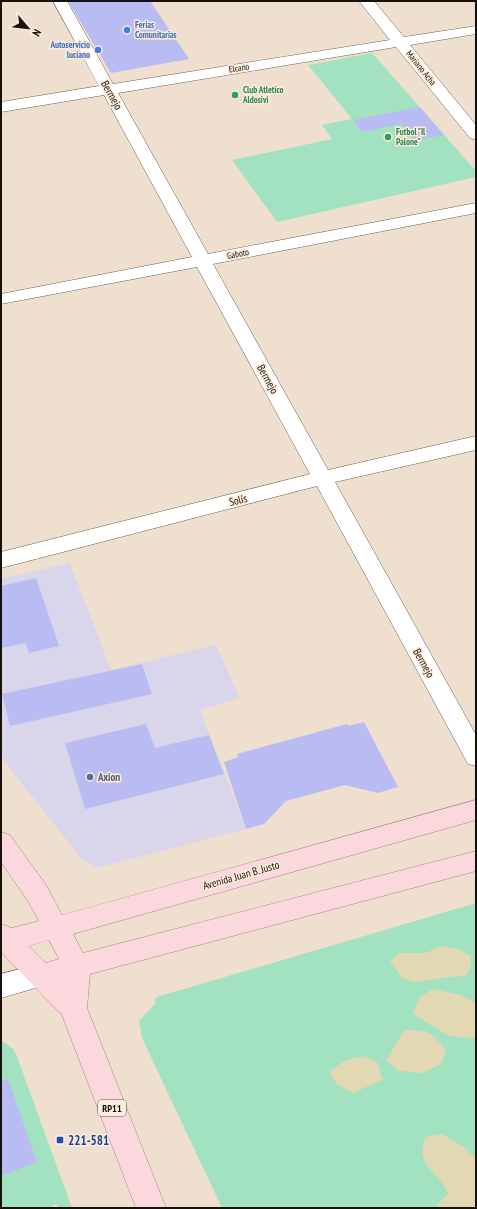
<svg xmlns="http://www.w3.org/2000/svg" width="477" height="1209" font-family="'PT Sans Narrow',sans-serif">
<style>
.commercial{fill:#d9d5ea}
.green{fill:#a2e2c1}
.sand{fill:#e2d8b3}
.building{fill:#b9bcf2}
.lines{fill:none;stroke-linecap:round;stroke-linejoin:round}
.street-casing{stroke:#6b5d4f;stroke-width:1}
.secondary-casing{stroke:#6b5d4f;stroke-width:1}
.primary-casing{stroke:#a88185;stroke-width:1}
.street{fill:#fff;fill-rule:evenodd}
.secondary{fill:#fff;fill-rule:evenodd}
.primary{fill:#fad8dd;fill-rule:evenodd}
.shop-dot{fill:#3f7fe0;stroke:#fdecdb;stroke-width:1.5}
.leisure-dot{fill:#2e9e5b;stroke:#fdecdb;stroke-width:1.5}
.service-dot{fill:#5c6f8a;stroke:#fdecdb;stroke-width:1.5}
.transit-dot{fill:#1a4fb4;stroke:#fdecdb;stroke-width:1.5}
.labels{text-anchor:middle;stroke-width:3;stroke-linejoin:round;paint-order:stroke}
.far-shop-label{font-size:9px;font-weight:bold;fill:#366cbe;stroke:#fdecdb;text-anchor:start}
.far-street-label{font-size:9px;fill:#17110b;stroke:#fdecdb}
.far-leisure-label{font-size:9px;font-weight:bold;fill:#27864d;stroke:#fdecdb;text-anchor:start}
.shield{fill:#fdecdb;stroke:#5c5349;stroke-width:1}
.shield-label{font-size:10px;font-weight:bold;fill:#17110b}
.street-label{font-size:11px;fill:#17110b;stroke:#fdecdb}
.service-label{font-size:11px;font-weight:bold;fill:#4e5e75;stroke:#fdecdb;text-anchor:start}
.near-transit-label{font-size:13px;font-weight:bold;fill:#164399;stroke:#fdecdb;text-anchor:start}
</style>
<rect width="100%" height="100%" fill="#efdfce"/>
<path class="commercial" d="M70,563L111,670L216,645L240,698L200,710L246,829L96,868L81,858L1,757V579Z"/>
<g class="green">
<path d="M372,53L476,171V177L277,222L232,160L332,139L322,125L352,119L308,65Z"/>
<path d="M476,903V1208H222L142,1038L139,1021L155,1004V999L157,997Z"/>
<path d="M1,1040L13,1049L16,1054L72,1208H58L57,1204L52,1206L53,1208H1Z"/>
</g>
<g class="sand">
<path d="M441,946L457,949L471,956V966L467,975L414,982L402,978L390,962L399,953H426Z"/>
<path d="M433,989L461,995L476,1003V1039L447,1035L413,1014L419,998Z"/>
<path d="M405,1030C429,1030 431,1032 446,1050L441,1064L423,1073L399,1071L386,1061L393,1048Z"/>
<path d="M364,1056L377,1062L383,1080L352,1093L336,1083L329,1072L346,1060Z"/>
<path d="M442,1134L464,1147L476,1159V1208H435L448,1193C437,1170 415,1167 425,1137Z"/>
</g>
<g class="building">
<path d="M68,1H150L189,59L111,73Z"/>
<path d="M420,107L444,135L415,141L401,124L362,132L353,120Z"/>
<path d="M36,578L59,646L29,653L26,643L1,648V586Z"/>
<path d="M142,664L152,694L10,726L2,694Z"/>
<path d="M364,722L398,787L378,793L345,785L286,801L264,824L246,829L224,762L238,757L237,754L347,724L348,726Z"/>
<path d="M146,724L155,748L209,735L224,774L85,809L65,743Z"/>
<path d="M8,1079L37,1162L1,1176V1081Z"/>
</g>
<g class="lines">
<defs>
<path id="street" d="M53,1H67L113,84L390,40L359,1H374L404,37L476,26V34L410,45L476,125V140L470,138L396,47L118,93L208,254L476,203V213L213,264L328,470L476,436V450L335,482L476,735V766L468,764L317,486L1,568V552L310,474L197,267L1,304V294L192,257L104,95L1,112V102L99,86Z"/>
<path id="secondary" d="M40,964L49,968L53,976L49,984L1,998V974Z"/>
<path id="primary" d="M476,800V820L73,934L83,953L476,851V871L90,974L87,1008L166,1208H136L62,1015L1,952V924L12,928L39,921L28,901L1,862V832L10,835L46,885L62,915ZM49,940L59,959L46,963L29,946Z"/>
</defs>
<use href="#street" class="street-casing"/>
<use href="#secondary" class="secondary-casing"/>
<use href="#primary" class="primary-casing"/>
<use href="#street" class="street"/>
<use href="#secondary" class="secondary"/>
<use href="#primary" class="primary"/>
</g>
<g class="shop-dot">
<circle cx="127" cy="30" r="4"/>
<circle cx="98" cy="50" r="4"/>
</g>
<g class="leisure-dot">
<circle cx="235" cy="95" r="4"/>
<circle cx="388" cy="137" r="4"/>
</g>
<circle class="service-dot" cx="90" cy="777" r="4"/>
<rect class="transit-dot" x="56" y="1136" width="8" height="8" rx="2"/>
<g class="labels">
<g class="far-shop-label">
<text x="135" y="28">Ferias<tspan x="135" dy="10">Comunitarias</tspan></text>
<text x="90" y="48" text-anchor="end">Autoservicio<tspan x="90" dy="10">luciano</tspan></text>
</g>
<g class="far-street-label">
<text transform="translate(239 68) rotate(-9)" y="3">Elcano</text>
<text transform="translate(421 68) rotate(51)" y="3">Mariano Acha</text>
<text transform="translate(238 254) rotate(-11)" y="3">Gaboto</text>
</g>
<g class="far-leisure-label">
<text x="243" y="93">Club Atletico<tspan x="243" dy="10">Aldosivi</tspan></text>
<text x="396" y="135">Futbol "Il<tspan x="396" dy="10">Palone"</tspan></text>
</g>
<rect class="shield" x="98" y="1100" width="28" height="16" rx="3"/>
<g class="shield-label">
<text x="112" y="1112">RP11</text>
</g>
<g class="street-label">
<text transform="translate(112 95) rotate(61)" y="4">Bermejo</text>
<text transform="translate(268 379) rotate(61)" y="4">Bermejo</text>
<text transform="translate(238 500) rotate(-14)" y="4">Solís</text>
<text transform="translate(424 663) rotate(61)" y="4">Bermejo</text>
<text transform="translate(241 875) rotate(-16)" y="4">Avenida Juan B. Justo</text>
</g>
<g class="service-label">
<text x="98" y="781">Axion</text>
</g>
<g class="near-transit-label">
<text x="68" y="1145">221-581</text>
</g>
</g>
<rect width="477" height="1209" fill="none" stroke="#17110b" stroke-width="4"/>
<g transform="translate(28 28) rotate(118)" stroke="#fdecdb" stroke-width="3" paint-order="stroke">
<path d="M0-3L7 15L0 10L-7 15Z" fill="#17110b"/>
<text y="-6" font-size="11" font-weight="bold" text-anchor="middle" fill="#17110b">N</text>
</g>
</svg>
